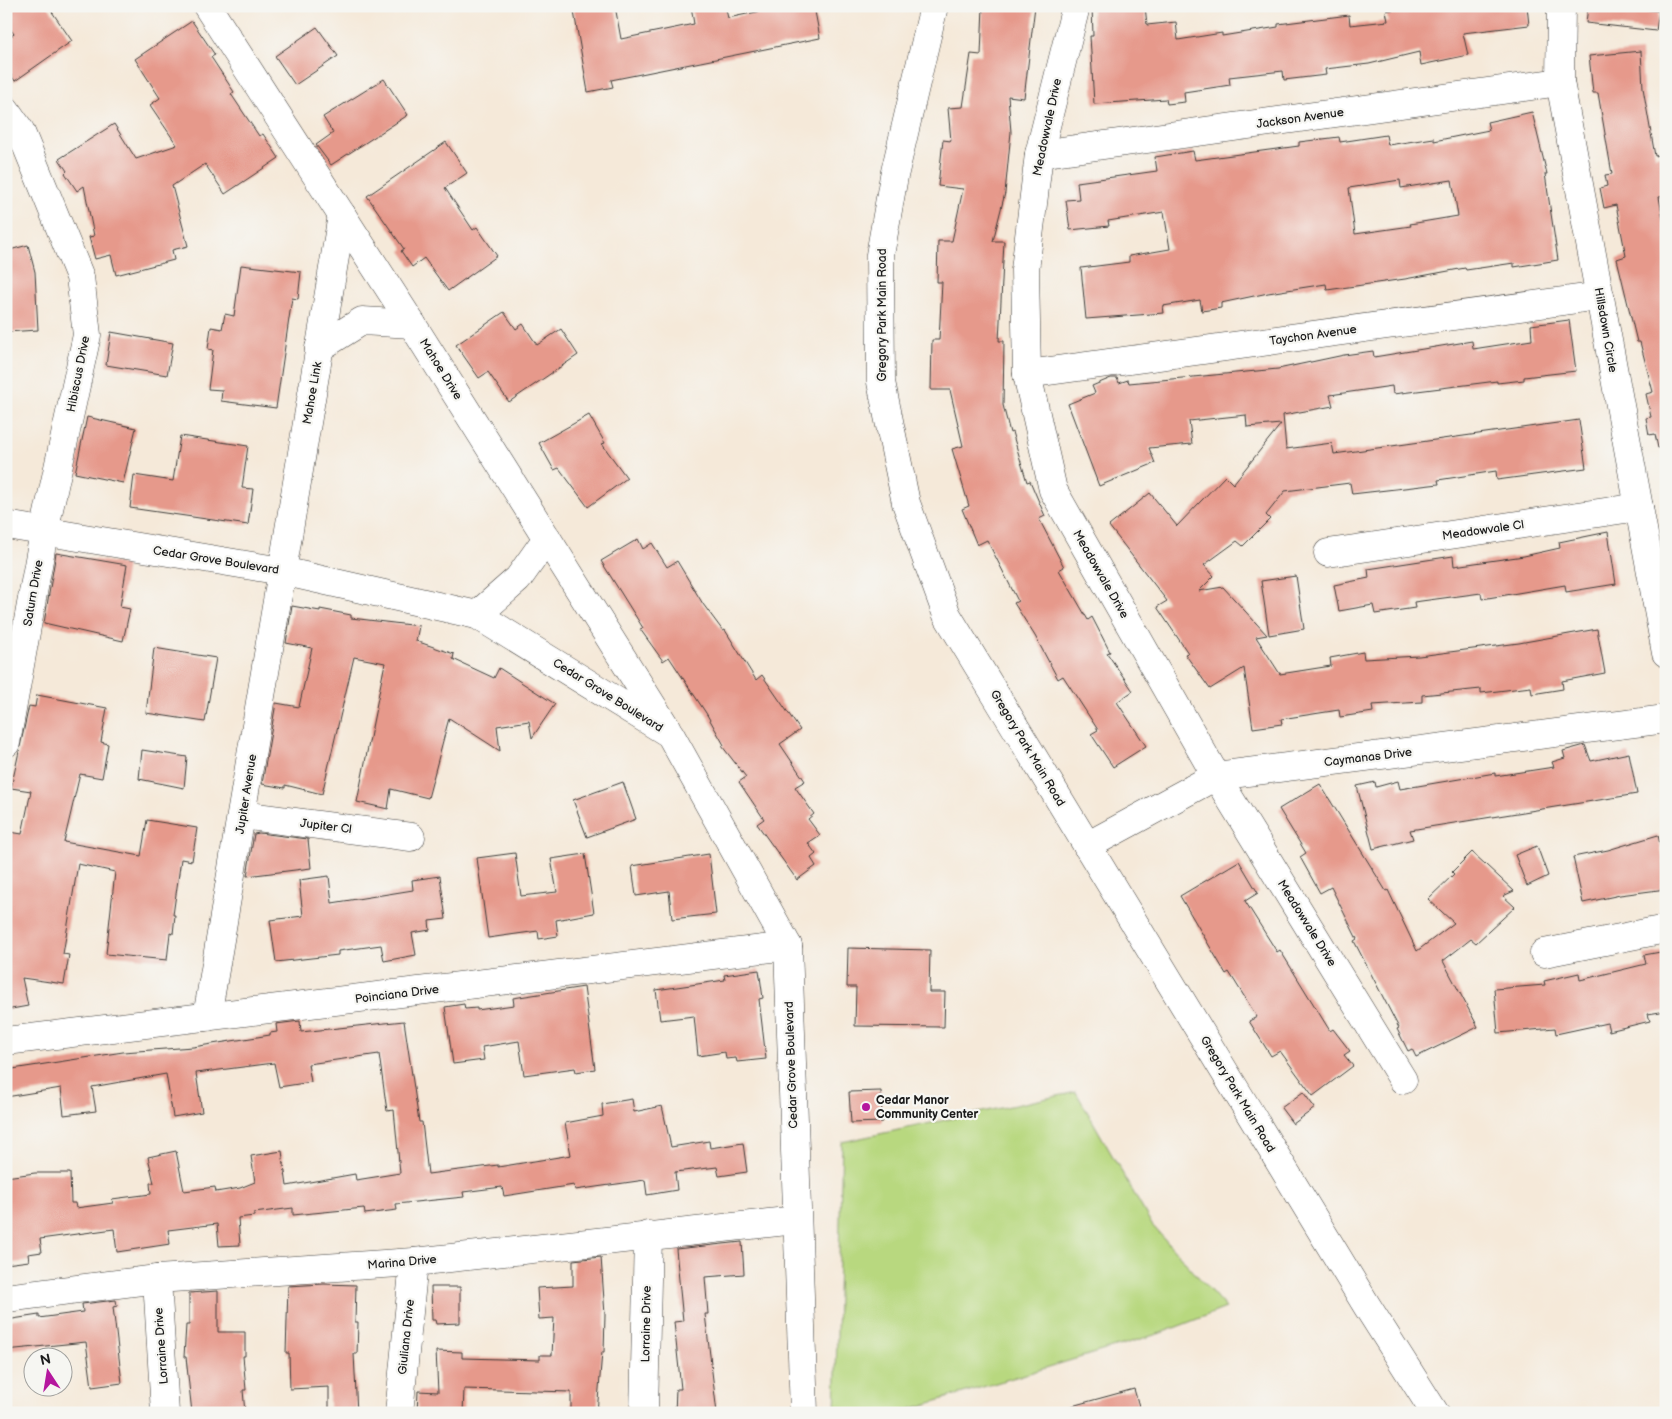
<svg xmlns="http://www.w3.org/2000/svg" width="1672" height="1419" font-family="'Balsamiq Sans',sans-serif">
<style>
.green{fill:#b8d87f;stroke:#6a7a4e}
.building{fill:#e6998b;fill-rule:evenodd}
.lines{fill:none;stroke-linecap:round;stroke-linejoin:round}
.minor-casing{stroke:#3d3b38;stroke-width:29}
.minor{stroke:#fff;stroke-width:28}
.poi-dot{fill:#b5179e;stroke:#f6f6f2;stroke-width:2}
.labels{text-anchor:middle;stroke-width:4.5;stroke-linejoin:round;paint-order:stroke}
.street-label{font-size:12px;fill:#1c1c1c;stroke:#f6f6f2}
.poi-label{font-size:12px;font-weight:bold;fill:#1c1c1c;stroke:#f6f6f2;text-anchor:start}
</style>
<rect width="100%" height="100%" fill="#f6f6f2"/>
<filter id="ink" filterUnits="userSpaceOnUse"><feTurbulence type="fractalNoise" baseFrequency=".02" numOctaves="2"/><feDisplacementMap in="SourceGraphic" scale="10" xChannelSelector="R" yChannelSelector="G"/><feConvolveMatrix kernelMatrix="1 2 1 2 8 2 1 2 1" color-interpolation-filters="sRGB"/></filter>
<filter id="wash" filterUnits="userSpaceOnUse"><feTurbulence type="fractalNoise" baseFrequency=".0096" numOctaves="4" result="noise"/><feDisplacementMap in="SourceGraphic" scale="20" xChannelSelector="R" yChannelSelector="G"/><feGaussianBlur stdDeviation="1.12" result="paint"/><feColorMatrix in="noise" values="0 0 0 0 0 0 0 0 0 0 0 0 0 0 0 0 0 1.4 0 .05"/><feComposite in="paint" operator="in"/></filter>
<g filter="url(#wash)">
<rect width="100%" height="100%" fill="#f5e9d9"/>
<path class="green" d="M1076,1092L1152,1225L1226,1308L1161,1333L897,1413H835L842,1142Z"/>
<g id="blocks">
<g class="building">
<path d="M6,6H48L72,41L15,81L6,68V39L14,34L6,23Z"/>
<path d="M573,6H615L621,39L694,24L691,6H725L728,18L785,6H814L820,38L611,80L613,87L588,92Z"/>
<path d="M983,6H1035L1024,98L1008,96L1011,132L1005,193L993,241H1004L999,341H1004L1003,405L1010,433L1012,432L1027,482L1030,481L1045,516L1039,519L1064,567L1059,570L1088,620L1092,617L1110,652L1107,653L1133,691L1117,702L1146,746L1113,767L1091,734L1098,730L1063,676L1058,679L1035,636L1014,603L1018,601L987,540L977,545L962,509L969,506L952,449L963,446L950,390H931L932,340H939L942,282H937L938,241H952L963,189L938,186L943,140L951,141L948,108L963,107L971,54L981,55Z"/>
<path d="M1092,6H1145L1147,25L1176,22L1178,40L1222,33V36L1278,27V24L1349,15L1350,25L1388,21L1386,11L1410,6H1527L1529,25L1463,33L1468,55L1421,65L1419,52L1369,64L1325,69L1326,75L1284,80L1283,71L1229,77L1230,85L1184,92L1185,102L1167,104L1166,99L1094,104L1090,36H1093Z"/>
<path d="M1588,6H1616L1659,11L1656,31L1586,23Z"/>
<path d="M192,21L215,55L211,57L234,92L231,94L259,136L263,134L279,158L225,194L205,164L172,186L188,246L172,250L174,260L116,275L111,255L95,259L89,237L94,236L84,186L77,191L65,173L67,171L59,159L114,124L136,159L177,145L150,105L160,98L135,59Z"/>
<path d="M317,27L338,56L295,85L275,56Z"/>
<path d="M1641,51L1643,88L1655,156L1666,154V196L1659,197L1666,235V447L1658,448L1655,434L1649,435L1646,418L1651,417L1646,394L1653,392L1640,342H1637L1617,259L1626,256L1616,205L1604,208L1600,188L1607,186L1605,175L1612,174L1598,93H1593L1589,56Z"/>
<path d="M384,79L408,115L331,165L316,145L333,133L323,117Z"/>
<path d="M1532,112L1547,174H1545L1558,260L1514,267V263L1466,270L1465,268L1405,279L1327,290L1326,284L1268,293L1221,303V308L1202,311L1200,300L1163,306L1164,313L1086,319L1081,268L1129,262V256L1170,249L1164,212L1108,221L1109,226L1070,230L1066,200L1079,199L1077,182L1157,171L1155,157L1193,151L1195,160L1299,146V142L1339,137L1340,142L1386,135L1388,145L1434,138V141L1489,130L1487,122ZM1400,180L1401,188L1452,180L1458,216L1410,224L1411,226L1355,234L1349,188Z"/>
<path d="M446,142L467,173L445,188L473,230L477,227L497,256L448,291L424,258L412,267L401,251L404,249L367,196Z"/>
<path d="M28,245L35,272L38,330L6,332V251Z"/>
<path d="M241,265L301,272L298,299L292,298L276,408L221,401L222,390L208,389L213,350L208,349L211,327L222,329L225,314L234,316Z"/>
<path d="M504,312L516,329L523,324L537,345L561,329L578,355L509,402L488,372L479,378L456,345Z"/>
<path d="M1569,320L1576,371L1524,377V380L1497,383V381L1393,394L1392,386L1330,395L1333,406L1283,415L1286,449L1332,443L1334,454L1579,420L1586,468L1497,480L1496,471L1438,480L1439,484L1352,494L1350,483L1285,491L1266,515L1270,519L1243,546L1237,541L1204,565L1214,576L1199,591L1223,587L1267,635L1256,637L1280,674L1331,666L1330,658L1363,652L1364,659L1419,656L1519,643L1597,629L1605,673L1562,681L1563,689L1532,694L1531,687L1481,693V689L1422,695V702L1372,705L1373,712L1340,717L1339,710L1281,719L1282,724L1253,728L1244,668L1210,689L1185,654L1188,653L1157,607L1167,601L1109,526L1150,493L1177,526L1225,476L1233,484L1281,424L1247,427L1246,415L1189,421L1192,444L1149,448L1155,463L1099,486L1068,404L1095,393L1092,386L1111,378H1117L1119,383L1128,380L1129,383L1278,369L1344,355L1373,351L1374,357L1472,341L1473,349L1532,340L1531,325Z"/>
<path d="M111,332L173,343L167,375L106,365Z"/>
<path d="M589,415L605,443L602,444L627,478L588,507L559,468L554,470L539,443Z"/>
<path d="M87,417L136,428L123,483L75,473Z"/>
<path d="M180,436L248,446L242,488L253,489L248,525L130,508L134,475L173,481Z"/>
<path d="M1608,532L1616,584L1566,592L1565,585L1482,599L1481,593L1414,602L1415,608L1375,614L1373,605L1339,611L1334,585L1369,578L1368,569L1453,556L1454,566L1524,556L1560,548L1559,542Z"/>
<path d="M638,539L643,549L652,543L667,567L677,561L703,604L723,631L725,630L756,680L762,675L800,730L780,744L805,781L795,787L814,814L808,819L820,835L808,843L816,854L811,858L816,866L797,880L757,824L764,819L739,782L746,777L722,746L724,745L706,713L669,657L663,661L640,629L643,628L601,561Z"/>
<path d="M56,553L127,565L120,607L130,609L123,641L44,623Z"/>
<path d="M1296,576L1304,629L1269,635L1261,581Z"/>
<path d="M292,606L320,611V609L351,615V618L419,626L416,641L454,654L453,659L494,678L499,668L555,704L532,738L529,721L497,726L500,751L449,718L428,798L391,789L388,809L357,802L385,663L354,657L322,794L285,785V788L262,784L276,703L299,707L312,648L286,643Z"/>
<path d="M154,648L216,658L205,722L146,713Z"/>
<path d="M37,695L107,708L101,742L108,744L102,778L80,774L64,842L141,856L147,820L197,828L192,861L181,859L173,915H175L173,934L170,933L167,960L106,954L115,872L78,864L63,954L69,955L64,984L22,978L28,1006L6,1010V848L10,832L22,834L31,791L11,788L29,706L35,707Z"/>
<path d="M1585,745L1591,761L1629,753L1637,794L1410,830L1413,839L1373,849L1357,786L1375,782L1376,787L1398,781L1400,789L1495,773V776L1554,767L1552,762L1565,758L1563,751Z"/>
<path d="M142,750L187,757L184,788L139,779Z"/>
<path d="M623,782L636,819L587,837L573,800Z"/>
<path d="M1320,784L1386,891L1388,890L1417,951L1454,923L1428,899L1454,874L1452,872L1472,852L1514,891L1503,896L1515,907L1476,943L1471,939L1443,961L1478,1027L1416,1057L1412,1049L1408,1051L1397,1029L1399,1028L1354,941L1357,939L1331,887L1320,893L1300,857L1306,853L1279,809Z"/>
<path d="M259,833L308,839L311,868L247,876L254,834Z"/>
<path d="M1658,835L1666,873V889L1620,895L1583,903L1573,857L1608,850Z"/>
<path d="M1537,846L1548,876L1527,886L1515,855Z"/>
<path d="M515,853L521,896L557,892L551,859L585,854L594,913L556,920L558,936L539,939L538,931L488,938L477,858Z"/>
<path d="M709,854L716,914L672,919L669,891L636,896L632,866Z"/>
<path d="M1239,861L1258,893L1245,901L1277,952L1280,950L1330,1031L1333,1029L1350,1051L1344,1055L1353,1066L1313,1096L1280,1051L1271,1056L1249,1021L1257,1017L1229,972L1226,974L1180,896Z"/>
<path d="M329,876L332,903L413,890L412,880L440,876L446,919L429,921L430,930L412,933L416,955L384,961L381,945L338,951V955L276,962L270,920L303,916L299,880Z"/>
<path d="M848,948L930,950L929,992H945L944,1027L855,1026L856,987H847Z"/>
<path d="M1666,951V1011L1648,1014L1650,1021L1609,1031L1607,1023L1556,1034L1555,1028L1498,1033L1494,989L1545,985L1544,981L1579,973L1580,980L1646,964L1644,955Z"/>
<path d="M759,970L763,998L759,999L766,1059L737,1062L736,1058L726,1059L725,1052L698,1056L694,1016L660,1020L656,990L725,980L724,975Z"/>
<path d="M584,987L595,1069L576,1072L575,1068L524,1075L519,1041L482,1047L484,1060L453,1064L445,1007L464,1004L465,1009L477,1008V1010L514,1005L513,998Z"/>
<path d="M300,1021L301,1032L404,1021L419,1122H422L428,1174L498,1165V1167L571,1155L565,1123L603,1116L602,1104L632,1099L634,1112L662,1106L671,1147L709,1141L710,1148L743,1143L747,1172L719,1176L717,1167L675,1172L677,1190L647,1195L645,1180L575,1190L574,1185L504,1196L502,1187L463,1192L464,1197L396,1204L397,1210L365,1214L364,1208L293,1215V1208L254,1213V1216L238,1218L240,1245L219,1246L217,1224L168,1230L170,1244L117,1252L114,1229L40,1239L42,1252L28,1254L29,1261L6,1264V1177L35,1173H70L71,1203H75L76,1208L113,1203L112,1199L151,1194L150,1183H154L148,1157L176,1151L184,1191L215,1187L216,1192L240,1188L255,1182L251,1156L282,1151L287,1186L355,1174L356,1180L400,1173L394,1110L387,1111L379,1054L308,1064L311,1082L279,1087L274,1063L196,1073L202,1112L173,1117L166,1074L92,1087L96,1111L64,1115L61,1088L6,1097V1070L123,1052L193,1047L270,1035V1033L277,1032L276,1024Z"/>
<path d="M881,1091L882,1122L851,1123L849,1092Z"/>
<path d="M1303,1092L1315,1108L1293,1124L1281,1108Z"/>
<path d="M742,1242L744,1274L705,1277L708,1314H705L717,1413H675L676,1389H681L674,1322L683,1321L676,1249Z"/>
<path d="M601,1257L605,1315L604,1352H602L597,1413H571V1392L464,1389L463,1413H417L418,1391L438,1392L436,1351L462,1352V1358L540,1360V1355H552L554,1318L539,1319L537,1288L573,1286V1260Z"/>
<path d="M324,1284L356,1285L355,1322H358L357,1354H354L357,1413H329V1387L290,1389L289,1353H286L288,1286Z"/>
<path d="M431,1287H460V1323L436,1324L435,1320H432Z"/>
<path d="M218,1291V1332H245V1356H243L246,1390H243L245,1413H192L186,1357H184L186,1325H189V1293Z"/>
<path d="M116,1300L117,1306L113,1307L122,1383L92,1387L86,1342L6,1350V1320L39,1315V1318L83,1312L82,1304Z"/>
<path d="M1134,1389L1141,1413H1069L1068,1407Z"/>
</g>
</g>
</g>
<g filter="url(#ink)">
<use href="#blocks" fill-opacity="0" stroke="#3d3b38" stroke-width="1"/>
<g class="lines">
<defs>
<g id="minor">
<path d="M207,6L412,324L667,729"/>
<path d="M934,6L894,176L880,255L881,382L906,503L947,615L1367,1306L1435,1413"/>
<path d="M1076,6L1039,154L1025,270L1027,374L1053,490L1216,776L1403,1080"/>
<path d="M1561,6L1560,82L1666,653"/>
<path d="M6,110L20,130L80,277L87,335L44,532L6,743"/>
<path d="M1039,154L1560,82"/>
<path d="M319,348L362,321L412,324"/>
<path d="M1027,374L1600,296"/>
<path d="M6,525L282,571L477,615L670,734L788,946L804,1413"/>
<path d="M1328,553L1639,507"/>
<path d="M477,615L518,579L547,538"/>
<path d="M242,815L411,837"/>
<path d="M1087,846L1216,776L1666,719"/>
<path d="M1544,953L1666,929"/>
<path d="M207,1017L342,215"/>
<path d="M6,1041L788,946"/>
<path d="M157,1279L165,1413"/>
<path d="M6,1298L157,1279L414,1262L796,1220"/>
<path d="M399,1413L414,1262"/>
<path d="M644,1413L648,1235"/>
</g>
</defs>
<use href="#minor" class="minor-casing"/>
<use href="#minor" class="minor"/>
</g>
</g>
<circle class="poi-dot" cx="866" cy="1107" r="5"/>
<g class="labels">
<g class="street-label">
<text transform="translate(1300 118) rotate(-8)" y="4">Jackson Avenue</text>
<text transform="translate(1047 127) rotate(-78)" y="4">Meadowvale Drive</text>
<text transform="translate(882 315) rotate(-90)" y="4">Gregory Park Main Road</text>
<text transform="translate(1606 330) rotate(80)" y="4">Hillsdown Circle</text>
<text transform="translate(1313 335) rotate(-8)" y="4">Taychon Avenue</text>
<text transform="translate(441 369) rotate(58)" y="4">Mahoe Drive</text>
<text transform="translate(78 374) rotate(-79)" y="4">Hibiscus Drive</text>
<text transform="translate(312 393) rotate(-80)" y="4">Mahoe Link</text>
<text transform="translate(1483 530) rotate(-8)" y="4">Meadowvale Cl</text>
<text transform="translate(216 560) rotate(9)" y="4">Cedar Grove Boulevard</text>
<text transform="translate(1101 574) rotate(60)" y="4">Meadowvale Drive</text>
<text transform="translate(33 593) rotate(-80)" y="4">Saturn Drive</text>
<text transform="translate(608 695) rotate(32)" y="4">Cedar Grove Boulevard</text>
<text transform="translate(1028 748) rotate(59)" y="4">Gregory Park Main Road</text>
<text transform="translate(1368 757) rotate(-7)" y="4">Caymanas Drive</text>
<text transform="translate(246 794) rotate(-81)" y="4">Jupiter Avenue</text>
<text transform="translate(326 826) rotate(7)" y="4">Jupiter Cl</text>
<text transform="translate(1307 923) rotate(58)" y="4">Meadowvale Drive</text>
<text transform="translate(397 994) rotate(-7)" y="4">Poinciana Drive</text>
<text transform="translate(791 1065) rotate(-92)" y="4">Cedar Grove Boulevard</text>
<text transform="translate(1238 1094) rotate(59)" y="4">Gregory Park Main Road</text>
<text transform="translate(402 1262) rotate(-5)" y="4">Marina Drive</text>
<text transform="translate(646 1324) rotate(-89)" y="4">Lorraine Drive</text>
<text transform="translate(406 1337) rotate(-84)" y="4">Giuliana Drive</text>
<text transform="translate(161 1346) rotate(-94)" y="4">Lorraine Drive</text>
</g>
<g class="poi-label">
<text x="876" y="1104">Cedar Manor<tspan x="876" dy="14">Community Center</tspan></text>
</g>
</g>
<rect width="1672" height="1419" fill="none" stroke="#f6f6f2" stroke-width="25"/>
<g transform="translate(48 1372) rotate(348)"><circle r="24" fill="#f6f6f2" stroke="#9f9f9c"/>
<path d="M0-4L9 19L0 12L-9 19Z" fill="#b5179e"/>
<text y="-8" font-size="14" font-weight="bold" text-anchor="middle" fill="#1c1c1c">N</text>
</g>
</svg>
